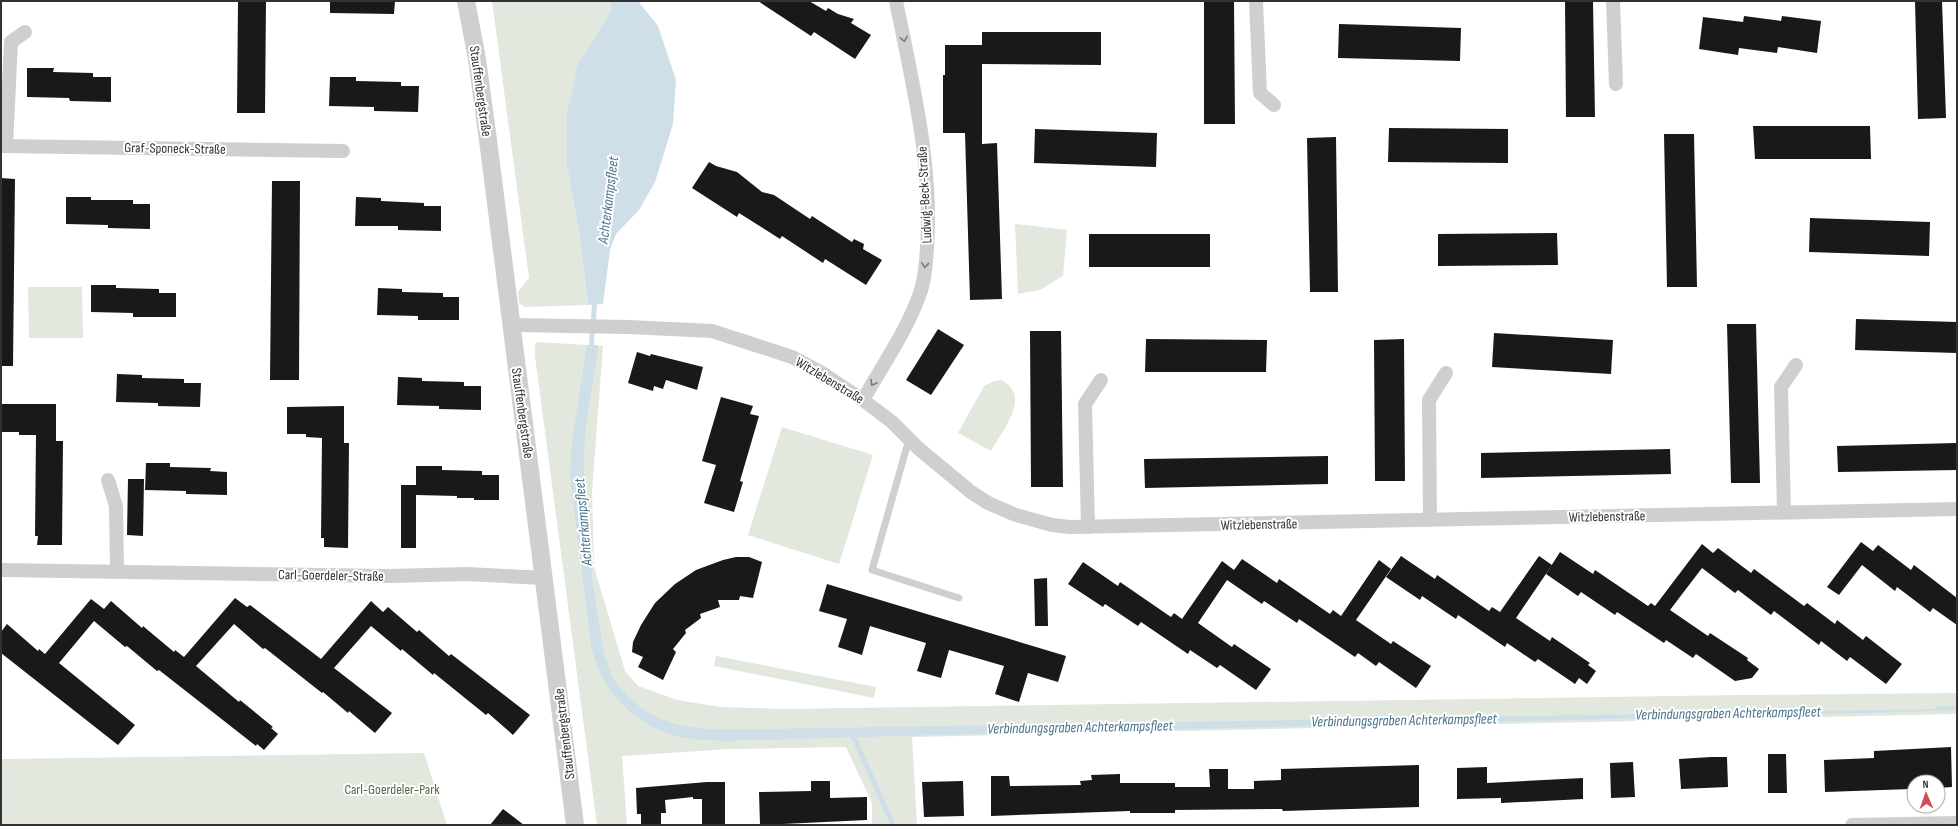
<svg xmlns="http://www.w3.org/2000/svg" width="1958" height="826" font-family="'Sofia Sans Condensed',sans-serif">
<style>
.green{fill:#e2e8dd}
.water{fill:#cfdfe8}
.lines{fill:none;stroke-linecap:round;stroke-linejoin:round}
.stream{stroke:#cfdfe8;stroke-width:5}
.building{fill:#191919}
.service{stroke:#cfcfcf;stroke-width:7}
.minor{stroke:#cfcfcf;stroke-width:14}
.tertiary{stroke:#cfcfcf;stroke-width:18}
.oneway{stroke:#797979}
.labels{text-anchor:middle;stroke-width:4;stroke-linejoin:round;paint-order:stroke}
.street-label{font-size:14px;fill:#323232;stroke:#fff}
.park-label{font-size:14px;fill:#566944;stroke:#fff}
.water-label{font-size:15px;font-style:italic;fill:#49738c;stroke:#fff}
</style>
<rect width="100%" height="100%" fill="#fff"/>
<g class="green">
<path d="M492,1H611L610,12L578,64L567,166L579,232L588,305L525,307L519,303L518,292L529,278Z"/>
<path d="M1015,224L1067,230L1063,276L1040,290L1018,294Z"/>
<path d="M28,287H82L83,338H29Z"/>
<path d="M537,342L603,346L592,491L594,567L625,671L638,686L677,700L720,707L786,709L1740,695L1957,693V714L912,737L917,825H872V803L846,747L730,749L622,756L627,825H597L535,356V346Z"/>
<path d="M1001,380C1033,395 1002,431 991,451L958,433L984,386L994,381Z"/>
<path d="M782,427L873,455L839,564L748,535Z"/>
<path d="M716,656L876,687L874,698L714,666Z"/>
<path d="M424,753L447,825H1V759Z"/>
</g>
<g class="water">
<path d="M611,1H638L658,26L676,80L673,124L655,182L639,210L616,234L610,250L603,304L588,305L579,232L567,166V113L578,64L610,12Z"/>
<path d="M587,345H598C595,376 587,407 585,438C581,494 588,548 596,603C600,627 602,652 611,674C619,690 636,705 651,714C684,733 727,729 764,729L1944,709L1938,711C1534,722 1129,729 725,741C708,740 689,740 672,735C648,728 620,707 607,686C599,673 595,659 591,645L570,476L572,442Z"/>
</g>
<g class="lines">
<g class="stream">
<path d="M591,350L595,298"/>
<path d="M1938,709L1957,708"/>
<path d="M851,731L893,825"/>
</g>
</g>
<g class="building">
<path d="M238,1H266L265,113H237Z"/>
<path d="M330,1H395L394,14L330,13Z"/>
<path d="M758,1H809L826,11L828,8L838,14L854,19L851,23L871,35L855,59L814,32L811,36Z"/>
<path d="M1204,1H1234L1235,124H1204Z"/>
<path d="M1565,1H1593L1595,117H1566Z"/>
<path d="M1915,1H1942L1946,118L1918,119Z"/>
<path d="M1744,16L1781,21L1782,16L1821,21L1817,53L1778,47L1777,53L1739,48L1738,55L1699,49L1703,17L1743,22Z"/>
<path d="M1339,24L1461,28L1460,61L1338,58Z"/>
<path d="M982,32H1101V65L982,64V144L997,143L1002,299L970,300L965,133H943V75H945V45H982Z"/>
<path d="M27,68H54L53,72L93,73V77H111V102L70,101L69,98L27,97Z"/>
<path d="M330,77H356V81L401,82V86H419L418,112L374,111V107L329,106Z"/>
<path d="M1753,126H1870L1871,159H1755Z"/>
<path d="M1389,128L1508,129V163L1388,162Z"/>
<path d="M1035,129L1157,133L1156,167L1034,163Z"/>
<path d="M1664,134H1694L1697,287H1667Z"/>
<path d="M1336,137L1338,292H1310L1307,138Z"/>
<path d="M709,162L716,166L737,172L762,192L774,195L810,219L812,216L852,242L854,239L864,244L863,249L882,260L866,285L825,259L823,263L782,236L780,239L739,213L737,217L692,188Z"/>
<path d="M1,178L15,179L13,366H1Z"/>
<path d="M272,181H300L299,380H270Z"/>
<path d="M66,197H91V200H133V204H150V229L108,228V225L66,224Z"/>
<path d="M356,197L381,198V201L424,203V206H441V231L398,230V226H355Z"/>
<path d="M1810,218L1930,222L1929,256L1809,252Z"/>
<path d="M1557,233L1558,265L1438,266V234Z"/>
<rect x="1089" y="234" width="121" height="33"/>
<path d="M91,285H116V288L159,289V293H176V317H133V313L91,312Z"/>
<path d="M378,288L402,289V292L443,293V297H459V320H418V316L377,315Z"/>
<path d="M1856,319L1957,322V353L1855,350Z"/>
<path d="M1727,324H1756L1760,483H1731Z"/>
<path d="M938,329L964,345L931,395L906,380Z"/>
<path d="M1030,331H1061L1063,487H1031Z"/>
<path d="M1494,333L1613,340L1611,374L1492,367Z"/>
<path d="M1146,339L1267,340L1266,372H1145Z"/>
<path d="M1404,339L1405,481H1375L1374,340Z"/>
<path d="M637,352L650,356L651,354L703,367L697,390L666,380L663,389L654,386L653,391L628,383Z"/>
<path d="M117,374L142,375V378L184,379V383H201L200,407L158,406V403L116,402Z"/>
<path d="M398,377L422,378V381L464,382V386H481V410L439,409V406L397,405Z"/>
<path d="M721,397L753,406L750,414L759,416L740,481L743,482L734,512L704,503L716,465L702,461Z"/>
<path d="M1,404H56V441H63L62,545H37L38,536H35L36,435H19V432H1Z"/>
<path d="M344,406V443H349L348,548L324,547V538H321L322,438L306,437V434H287V407Z"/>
<path d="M1957,443V470L1838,472L1837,446Z"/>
<path d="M1670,449L1671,474L1481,478V453Z"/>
<path d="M1328,456V484L1145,488L1144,459Z"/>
<path d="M146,463H170V467L211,468L210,471L227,472V495L186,494V491L145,490Z"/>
<path d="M416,466H442V470L482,471V475H499V500H474V498H457V496L416,495Z"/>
<path d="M128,479H144L143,536L127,535Z"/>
<rect x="401" y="485" width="15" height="63"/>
<path d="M1861,542L1873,551L1878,545L1911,570L1914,565L1957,598V625L1933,608L1930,612L1897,587L1895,591L1862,565L1839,595L1827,587Z"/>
<path d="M1702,544L1713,553L1718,548L1751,573L1754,569L1804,606L1807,603L1835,624L1837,620L1863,640L1866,636L1902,664L1886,684L1850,657L1847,661L1821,641L1819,645L1774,611L1771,615L1738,590L1735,593L1702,568L1670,610L1708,636L1710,633L1748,658L1747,660L1759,669L1752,678L1735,681L1696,654L1693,658L1666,640L1664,643L1617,612L1615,615L1581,592L1578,596L1546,574L1560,552L1593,574L1595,570L1648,606L1651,603L1655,606Z"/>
<path d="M1401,556L1435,579L1437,575L1489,611L1492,607L1500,612L1539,556L1552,565L1516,618L1550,641L1552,637L1590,663L1588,665L1596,671L1587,684L1579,678L1575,684L1538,659L1535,662L1507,643L1505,647L1458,615L1456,619L1422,596L1420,600L1386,577Z"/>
<path d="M736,557H749L762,562L753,598L740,596L739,600H718L720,607L700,614L701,618L685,630L686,633L673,649L676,652L663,680L638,667L643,657L632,652L633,642L641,625L655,603L675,584L696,570L723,560Z"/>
<path d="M1242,559L1277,583L1279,579L1330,614L1333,610L1341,616L1379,560L1391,569L1356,620L1391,644L1393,641L1431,666L1416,688L1379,662L1376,666L1358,653L1355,657L1299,619L1297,623L1264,601L1262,604L1227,580L1198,623L1232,647L1234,644L1271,669L1256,690L1220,665L1217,668L1190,650L1188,654L1141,622L1138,626L1105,604L1103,607L1068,584L1083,562L1118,586L1120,582L1171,617L1174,613L1182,619L1222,561L1234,570Z"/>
<path d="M1047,578L1048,626H1035L1034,579Z"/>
<path d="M827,584L1066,656L1058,682L1028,673L1019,702L995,694L1004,666L949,650L941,678L917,671L926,643L870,626L862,655L838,647L847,619L819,611Z"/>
<path d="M235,598L247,607L250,605L321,659L371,601L383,612L388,607L417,632L419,630L449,656L451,654L530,715L513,735L488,713L486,715L434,673L433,675L402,649L401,651L371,626L334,668L392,713L375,733L349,711L348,713L323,692L322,693L265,648L263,649L234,624L196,666L239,702L240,700L273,727L271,728L278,734L264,750L257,744L256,746L159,670L157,671L127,646L125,647L94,621L59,663L135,725L118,745L1,653V632L7,624L38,651L39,649L45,654L91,599L104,609L111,601L142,628L143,626L174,652L175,650L184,657Z"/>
<path d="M1951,747L1952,787L1938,788V782H1910L1911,789L1825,792L1824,760L1874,758V751Z"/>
<path d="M1768,754H1786L1787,793H1768Z"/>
<path d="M1711,757H1727L1728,787L1681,789L1679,759Z"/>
<path d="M1633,762L1635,797L1611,798L1610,763Z"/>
<path d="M1419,765V807L1283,811L1282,809L1175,810V813H1130V811L991,816V776H1009L1010,786L1081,785L1080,781L1092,780L1091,775L1120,774V783H1175V787H1210L1209,769H1228V789H1254V781L1281,780V769Z"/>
<path d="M1487,767V783L1583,778V799L1501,803V798L1457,799V768Z"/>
<path d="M811,781H830V798L867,797V820L760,825L759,792L811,791Z"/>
<path d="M963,781L964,816L924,817L922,782Z"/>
<path d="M707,782H725V825H702V799H693V797L665,800L666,813H661V824L641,825V814H637L636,788Z"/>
<path d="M503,809L524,825H490Z"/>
</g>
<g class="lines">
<path class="service" d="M909,439L872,570L959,598"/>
<g class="minor">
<path d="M1256,1L1260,93L1274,105"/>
<path d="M1613,1L1616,84"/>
<path d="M1,146L343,151"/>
<path d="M6,146L11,42L25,32"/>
<path d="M512,325L629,327L712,331L792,357L822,373L863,400L892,422L918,448L971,492L988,503L1016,515L1052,525L1070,527L1957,509"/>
<path d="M863,400C882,366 906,332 919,296C925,281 926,263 927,248C933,165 912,81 896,1"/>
<path d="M108,480L116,506L117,572"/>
<path d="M1784,512L1781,387L1796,365"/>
<path d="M1430,520L1429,400L1446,373"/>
<path d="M1088,527L1085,404L1101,380"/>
<path d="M1,570L390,576L467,574L544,578"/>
<path d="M1852,825L1957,823"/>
</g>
<path class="tertiary" d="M466,1L477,59L488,140L575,825"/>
</g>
<defs><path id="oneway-chevron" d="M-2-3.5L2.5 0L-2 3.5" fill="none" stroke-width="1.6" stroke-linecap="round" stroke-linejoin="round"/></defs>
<g class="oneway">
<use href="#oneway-chevron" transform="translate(904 39) rotate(78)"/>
<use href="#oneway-chevron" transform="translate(925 265) rotate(96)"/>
<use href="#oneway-chevron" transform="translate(873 383) rotate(121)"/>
</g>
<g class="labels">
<g class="street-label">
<text transform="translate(481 91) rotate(82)" y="5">Stauffenbergstraße</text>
<text transform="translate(175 148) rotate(1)" y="5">Graf-Sponeck-Straße</text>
<text transform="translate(924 195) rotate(-93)" y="5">Ludwig-Beck-Straße</text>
<text transform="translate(830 380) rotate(31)" y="5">Witzlebenstraße</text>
<text transform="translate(523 413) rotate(82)" y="5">Stauffenbergstraße</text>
<text transform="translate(1607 516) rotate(-1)" y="5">Witzlebenstraße</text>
<text transform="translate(1259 524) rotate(-1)" y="5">Witzlebenstraße</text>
<text transform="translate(331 575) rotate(1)" y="5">Carl-Goerdeler-Straße</text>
<text transform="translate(564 734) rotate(-97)" y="5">Stauffenbergstraße</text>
</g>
<g class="park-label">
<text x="392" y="794">Carl-Goerdeler-Park</text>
</g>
<g class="water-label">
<text transform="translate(608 200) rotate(-83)" y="5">Achterkampsfleet</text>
<text transform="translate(583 522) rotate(-95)" y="5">Achterkampsfleet</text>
<text transform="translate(1728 713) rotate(-1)" y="5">Verbindungsgraben Achterkampsfleet</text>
<text transform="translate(1404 720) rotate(-1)" y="5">Verbindungsgraben Achterkampsfleet</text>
<text transform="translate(1080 727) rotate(-1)" y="5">Verbindungsgraben Achterkampsfleet</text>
</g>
</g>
<rect width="1958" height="826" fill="none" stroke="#323232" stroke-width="4"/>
<g transform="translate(1926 794) rotate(358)"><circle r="19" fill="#ffffff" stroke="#adadad"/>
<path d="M0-3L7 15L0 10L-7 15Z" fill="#d14c59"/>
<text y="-6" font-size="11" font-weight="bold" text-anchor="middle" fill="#323232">N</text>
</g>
</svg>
